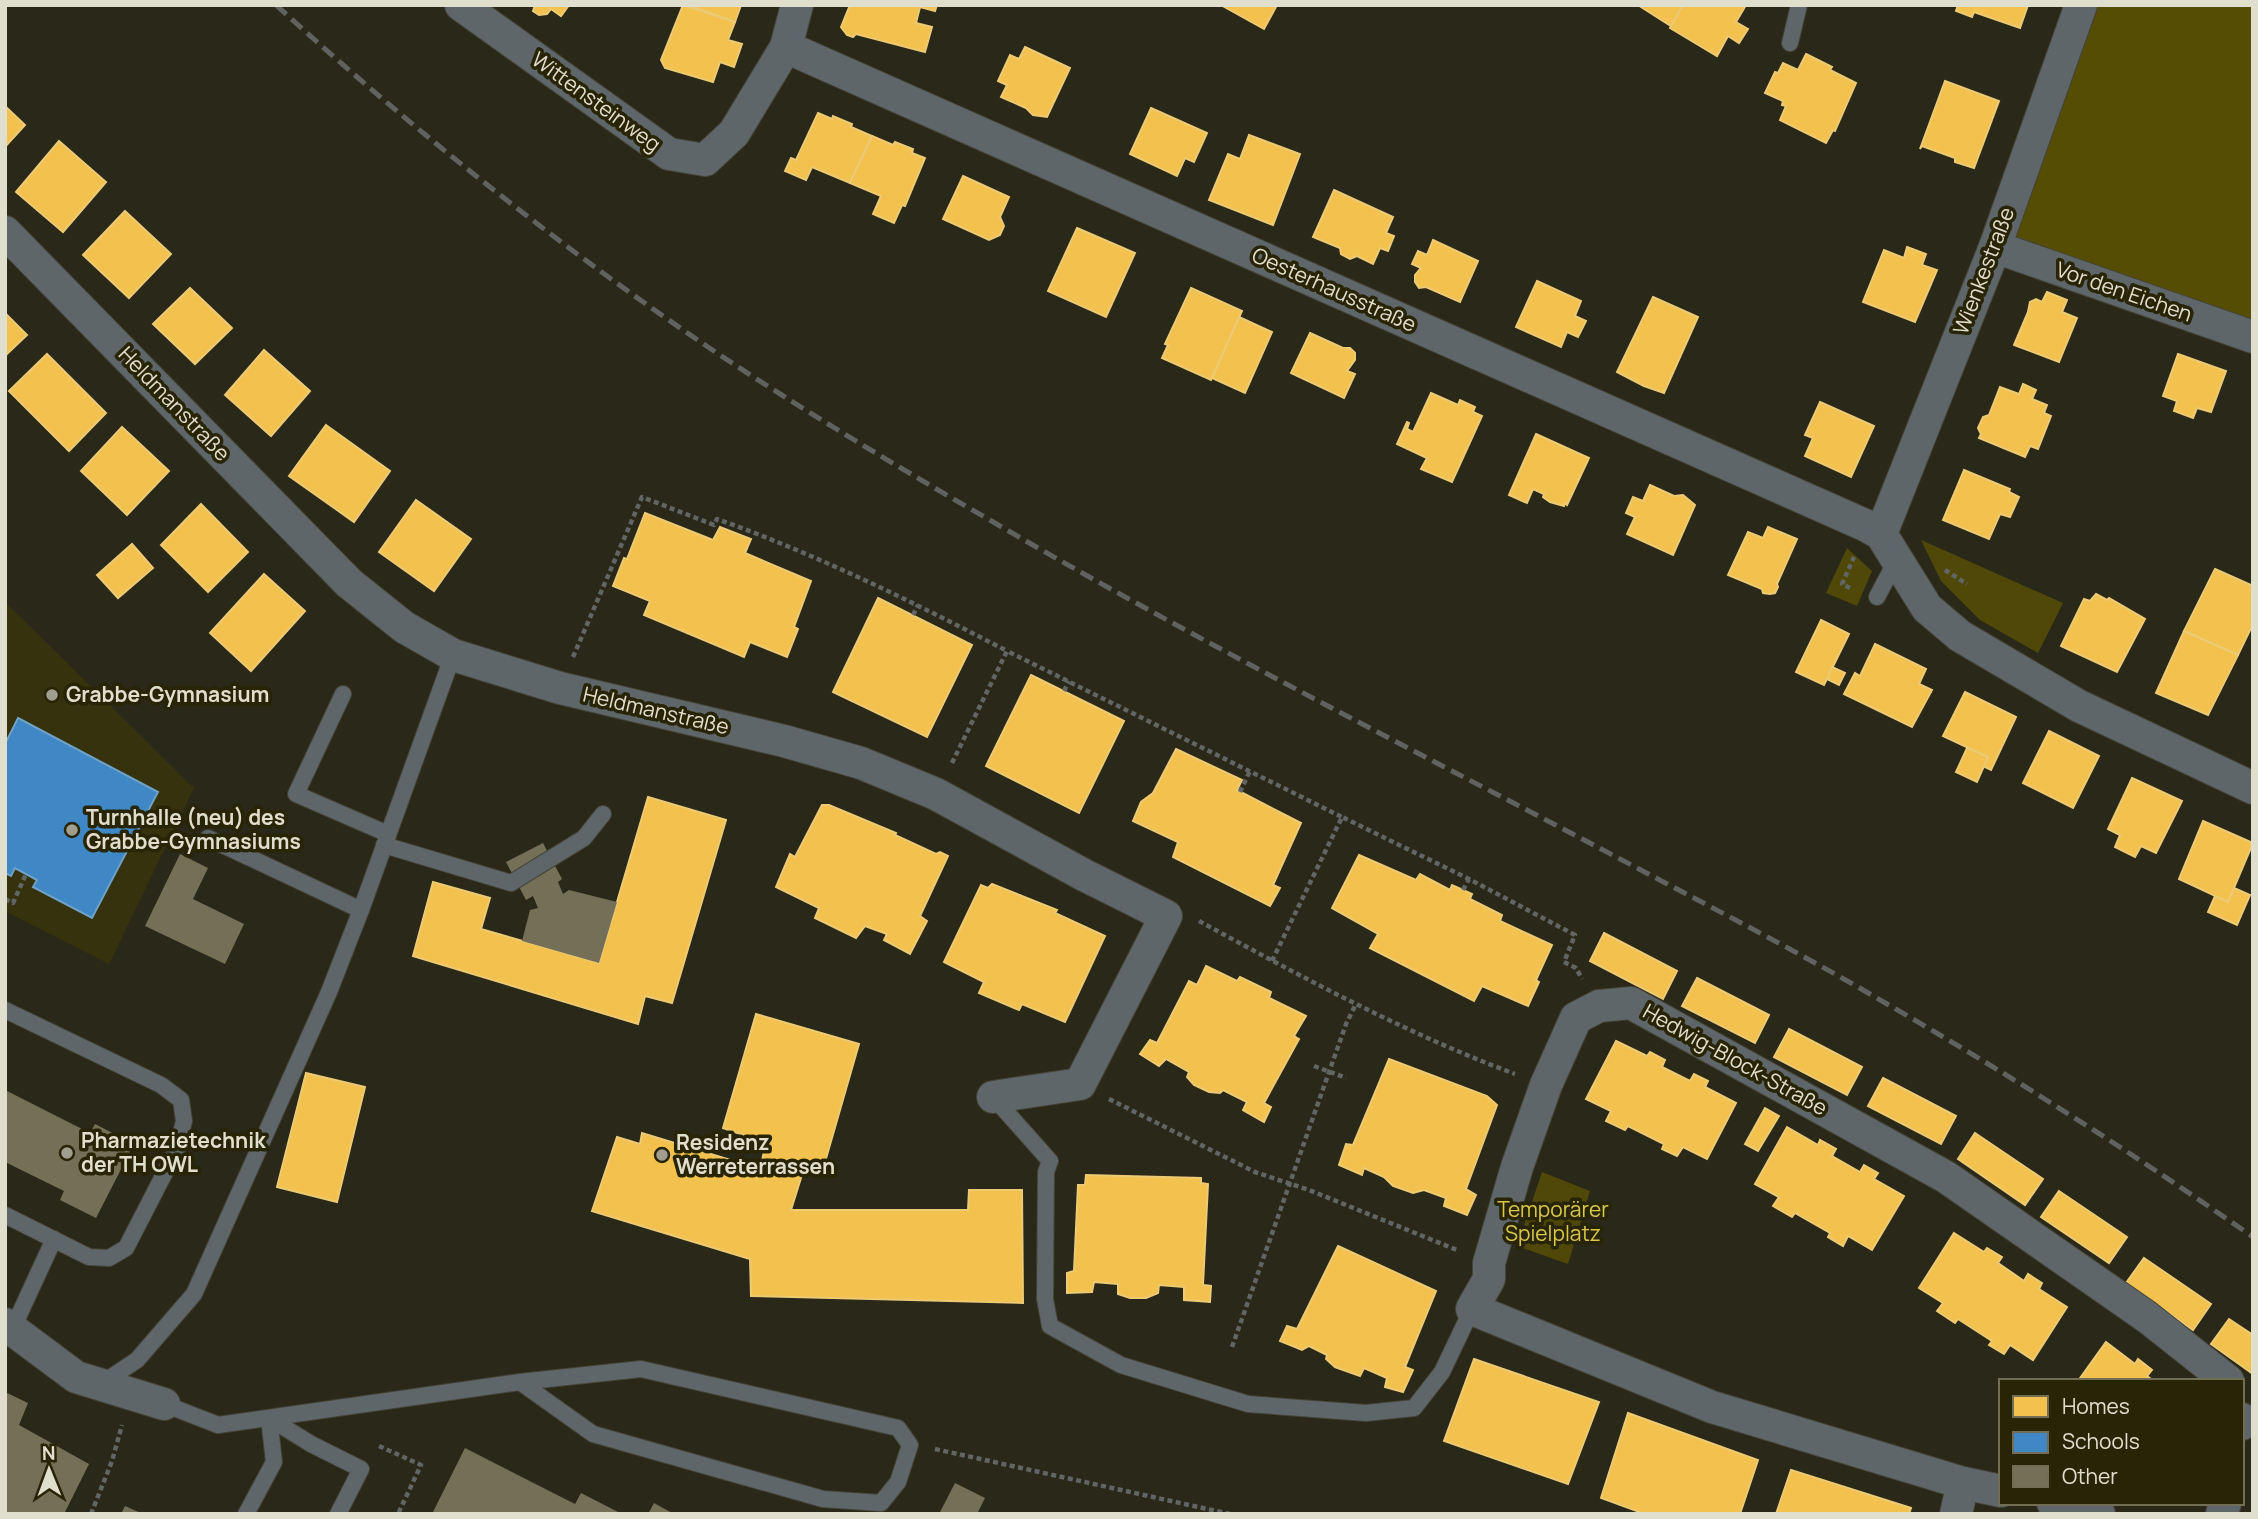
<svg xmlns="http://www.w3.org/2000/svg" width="2258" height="1519" font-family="Manrope,sans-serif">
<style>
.built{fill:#37320e}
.green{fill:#4f4808}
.forest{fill:#554d04}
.homes{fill:#f2c14e;stroke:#edca74;stroke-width:2}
.schools{fill:#3f88c5;stroke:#6fa2c7;stroke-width:2}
.building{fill:#737057}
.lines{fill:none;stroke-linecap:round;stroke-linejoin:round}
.lane-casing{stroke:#454437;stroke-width:18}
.street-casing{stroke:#454437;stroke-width:34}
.path{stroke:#616664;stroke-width:4.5;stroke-dasharray:5 3.5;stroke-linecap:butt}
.lane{stroke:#5e666a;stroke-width:16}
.street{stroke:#5e666a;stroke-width:32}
.rail{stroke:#5f625e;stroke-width:5;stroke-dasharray:14 7;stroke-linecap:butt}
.poi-dot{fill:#a09e8e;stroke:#282406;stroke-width:2.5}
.labels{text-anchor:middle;stroke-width:7;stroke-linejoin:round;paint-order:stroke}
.street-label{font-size:21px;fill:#e0decd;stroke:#282406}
.poi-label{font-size:21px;font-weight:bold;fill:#e0decd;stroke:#282406;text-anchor:start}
.park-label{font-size:21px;fill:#d9c84b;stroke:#282406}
</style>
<rect width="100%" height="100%" fill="#2a2818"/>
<path class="built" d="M5,602L194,788L109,964L5,911Z"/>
<g class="green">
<path d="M1921,540L2063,603L2038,653L1980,620L1941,581Z"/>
<path d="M1847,548L1872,571L1857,606L1826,593Z"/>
<path d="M1542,1172L1590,1191L1568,1264L1517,1246Z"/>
</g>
<path class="forest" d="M2088,5H2253V321L2015,240Z"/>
<g class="homes">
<path d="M535,5H569L561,16L551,9L547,14L539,15L533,11Z"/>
<path d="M683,5L735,22L728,40L742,44L734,67L720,62L713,82L665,68L661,60Z"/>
<path d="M688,5H741L735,22Z"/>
<path d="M850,5H937L935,11L920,7L916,23L932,27L925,52L856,34L853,37L847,35L841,27Z"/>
<path d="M1221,5H1277L1264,29Z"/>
<path d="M1638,5H1683L1671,26Z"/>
<path d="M1683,5H1746L1736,22L1748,29L1739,43L1728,36L1717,56L1670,28Z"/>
<path d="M1958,5H2028L2020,28L1974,12L1972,17L1956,11Z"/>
<path d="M1025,47L1070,68L1047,117L1033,115L1026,108L1001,97L1007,85L998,81L1010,55L1019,59Z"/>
<path d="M1806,54L1832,67L1830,70L1856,83L1835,131L1833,130L1826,143L1780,120L1786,106L1782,105L1783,101L1765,93L1775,72L1778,73L1783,63L1798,70Z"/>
<path d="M1945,81L1999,101L1974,168L1955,162V158L1922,146L1920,149Z"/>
<path d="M5,106L25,125L5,147Z"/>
<path d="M1151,108L1207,133L1194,162L1185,158L1177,176L1130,154Z"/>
<path d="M818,113L832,119L833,116L852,124L851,127L872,136L850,183L812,167L806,180L785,171L791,158L796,160Z"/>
<path d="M1249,135L1300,154L1273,225L1209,200L1228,154L1240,159Z"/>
<path d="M872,136L893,145L895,142L913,149L912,153L925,158L905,206L902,205L894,223L873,214L881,196L850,183Z"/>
<path d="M59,141L106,182L63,232L16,192Z"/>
<path d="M963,176L1009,197L1000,217L1004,226L1000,235L989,240L943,219Z"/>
<path d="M1334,190L1393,217L1386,233L1394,236L1388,251L1380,248L1373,264L1357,256L1350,259L1341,254L1340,248L1313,237Z"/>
<path d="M125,211L171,254L129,298L83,255Z"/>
<path d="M1077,228L1135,253L1106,317L1048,291Z"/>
<path d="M1433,240L1478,261L1460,302L1426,287L1419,288L1415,282V275L1421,268L1412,264L1418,251L1427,255Z"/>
<path d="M1907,247L1926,254L1922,265L1937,270L1915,322L1863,302L1884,250L1904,258Z"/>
<path d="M1537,281L1581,301L1575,316L1586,321L1578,337L1567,332L1561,347L1516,327Z"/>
<path d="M190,288L232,328L195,364L153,324Z"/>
<path d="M1191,288L1242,311L1211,380L1162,358L1168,345L1165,344Z"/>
<path d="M2047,292L2067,300L2062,312L2077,318L2059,362L2014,345L2028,312L2030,302L2036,299L2042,302Z"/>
<path d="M1653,297L1698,317L1664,393L1644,386L1617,372Z"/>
<path d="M5,313L27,335L5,356Z"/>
<path d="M1239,317L1272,332L1245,393L1212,378Z"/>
<path d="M1310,333L1343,348H1350L1355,353V360L1347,371L1355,374L1344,398L1291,373Z"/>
<path d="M264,350L310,391L271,436L225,395Z"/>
<path d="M47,354L106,413L69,451L9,391Z"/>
<path d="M2178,354L2226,371L2211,412L2197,408L2193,418L2174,411L2177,401L2163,396Z"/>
<path d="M2023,384L2036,390L2032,399L2047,405L2044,413L2051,416L2038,449L2030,446L2025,457L1979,438L1981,434L1978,428L1983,417L1989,415L2000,387L2019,394Z"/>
<path d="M1431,393L1458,405L1460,400L1475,407L1473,412L1482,416L1452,482L1421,469L1427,458L1397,444L1407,422L1409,423L1407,429L1413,432Z"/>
<path d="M1820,402L1874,426L1851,477L1805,456L1813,438L1805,435Z"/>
<path d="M326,425L390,471L354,522L289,476Z"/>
<path d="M122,427L169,471L127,515L81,471Z"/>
<path d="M1536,434L1589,458L1567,505L1565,503L1564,506L1550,502L1543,497L1544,494L1533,489L1527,503L1509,495Z"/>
<path d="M1964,470L2010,489L2009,492L2019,497L2010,517L2000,514L1989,539L1943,520Z"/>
<path d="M1650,485L1674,496L1683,495L1695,505L1673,555L1627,534L1635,517L1626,513L1633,497L1643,501Z"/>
<path d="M416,500L471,539L434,591L379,552Z"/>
<path d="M201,504L248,552L208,592L161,545Z"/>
<path d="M645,513L713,540L720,527L751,539L745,553L811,581L794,627L798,629L787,657L750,642L744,657L644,615L650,601L613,586L624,558L627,559Z"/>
<path d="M1768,527L1797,539L1777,584L1778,587L1775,593L1770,594L1763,593L1762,589L1728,575L1748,532L1763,538Z"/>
<path d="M132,544L153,568L118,598L97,575Z"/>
<path d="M2215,569L2253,586V624L2238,655L2184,631Z"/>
<path d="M264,574L305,611L251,671L210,633Z"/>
<path d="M2096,594L2107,600L2109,598L2145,619L2117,672L2061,646L2084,599L2090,601Z"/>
<path d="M878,598L972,645L927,737L833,692Z"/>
<path d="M1821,620L1849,634L1824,685L1796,672Z"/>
<path d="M2184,631L2238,655L2208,715L2156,693Z"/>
<path d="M1875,644L1926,669L1919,684L1932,690L1912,727L1844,694L1855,673L1860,676Z"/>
<path d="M1832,667L1845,673L1839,685L1827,679Z"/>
<path d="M1031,675L1124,721L1079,813L986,766Z"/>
<path d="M1965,692L2016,717L1991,770L1983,766L1988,757L1943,736Z"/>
<path d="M2049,731L2099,756L2073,808L2023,783Z"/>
<path d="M1967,748L1988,757L1977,782L1956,772Z"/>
<path d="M1176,749L1242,780L1237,790L1301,823L1273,885L1280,888L1270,906L1173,857L1178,842L1133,821L1141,802L1153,793Z"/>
<path d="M2132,778L2182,801L2156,853L2141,846L2135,857L2115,847L2120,835L2108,829Z"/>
<path d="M648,797L726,820L672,1003L645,996L638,1024L413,956L433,882L490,898L481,929L599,963Z"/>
<path d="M822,805H829L896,833L895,835L936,854L940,852L948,856L920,916L927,921L910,954L884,940L887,934L865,926L856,938L815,918L819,908L776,887L790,854L795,857Z"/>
<path d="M2203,821L2253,843L2228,902L2179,879Z"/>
<path d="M1359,855L1416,880L1420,874L1450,890L1452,885L1463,890L1472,894L1470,899L1502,915L1500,921L1552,945L1536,980L1539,982L1528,1006L1482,986L1474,1001L1370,948L1378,934L1332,908Z"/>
<path d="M992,884L1057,910L1055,913L1105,936L1065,1022L1022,1004L1019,1010L979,993L984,982L944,962L981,885L988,888Z"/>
<path d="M2234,888L2250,895L2237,925L2208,912L2215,896L2228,902Z"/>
<path d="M1604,933L1677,971L1663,999L1590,961Z"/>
<path d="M1206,966L1237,981L1240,977L1271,992L1269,998L1306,1016L1294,1036L1299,1039L1264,1103L1271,1107L1264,1122L1243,1110L1247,1102L1223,1090L1220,1093L1209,1092L1194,1085L1187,1077L1189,1072L1166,1059L1159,1066L1140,1054L1150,1040L1157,1043L1189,981L1197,985Z"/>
<path d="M1697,978L1769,1015L1755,1043L1682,1006Z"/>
<path d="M756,1014L859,1044L823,1169L805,1165L791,1210H968L969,1190H1022L1023,1303L751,1296L750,1259L592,1211L617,1137L640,1144L642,1133L760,1169L766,1143L723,1128Z"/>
<path d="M1789,1029L1862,1067L1847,1095L1774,1057Z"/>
<path d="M1616,1041L1647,1056L1650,1052L1665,1060L1662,1067L1690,1081L1694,1074L1708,1081L1705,1087L1736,1103L1707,1159L1683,1147L1677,1156L1662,1149L1664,1144L1628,1126L1625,1130L1606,1121L1611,1111L1586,1099Z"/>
<path d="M1389,1059L1487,1096L1497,1105L1466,1189L1476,1195L1467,1215L1444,1206L1446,1198L1424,1190L1413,1193L1393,1186L1384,1177L1364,1168L1362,1175L1339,1165L1346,1144L1353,1145Z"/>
<path d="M306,1073L365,1087L337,1202L277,1187Z"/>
<path d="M1883,1078L1956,1116L1941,1144L1868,1106Z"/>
<path d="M1765,1108L1779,1116L1758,1151L1745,1144Z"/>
<path d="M1787,1127L1818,1145L1820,1140L1836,1149L1832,1156L1860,1172L1864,1165L1878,1173L1874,1179L1904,1196L1872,1250L1848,1236L1843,1246L1828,1237L1830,1233L1795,1213L1792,1217L1773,1206L1779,1197L1755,1184Z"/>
<path d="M1975,1133L2043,1179L2025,1205L1958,1159Z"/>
<path d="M1086,1175L1201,1178V1183L1208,1184L1203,1285L1211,1286L1210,1302L1184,1300V1287L1159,1285L1158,1293L1146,1298H1130L1118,1294V1284L1094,1282L1092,1292L1067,1293V1273L1074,1271L1078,1185H1085Z"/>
<path d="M2059,1191L2127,1237L2109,1263L2041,1217Z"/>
<path d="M1954,1233L1984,1252L1987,1248L2002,1257L1998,1263L2024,1281L2028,1274L2042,1283L2039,1289L2067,1307L2033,1360L2010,1345L2004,1354L1989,1345L1992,1341L1958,1319L1955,1323L1937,1311L1943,1303L1919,1288Z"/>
<path d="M1338,1246L1436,1291L1405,1367L1413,1370L1403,1392L1385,1387L1387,1378L1364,1368L1360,1376L1335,1367L1326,1359L1327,1355L1309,1346L1302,1350L1280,1341L1287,1326L1297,1329Z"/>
<path d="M2144,1258L2211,1304L2193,1330L2126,1283Z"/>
<path d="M2229,1319L2253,1335V1374L2211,1344Z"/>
<path d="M2106,1342L2135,1364L2138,1359L2152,1370L2147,1376L2154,1381H2078Z"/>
<path d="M1474,1359L1599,1402L1568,1484L1444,1441Z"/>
<path d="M1628,1413L1758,1460L1740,1514H1645L1601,1498Z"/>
<path d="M1791,1470L1911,1508L1909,1514H1776Z"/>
</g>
<path class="schools" d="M18,718L158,792L92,918L33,887L37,880L15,868L11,876L5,873V744Z"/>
<g class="building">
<path d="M543,843L562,879L558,882L563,894L569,890L617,902L599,963L522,941L530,910L538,908L533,896L526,900L506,862Z"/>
<path d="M180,854L208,868L193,899L244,924L225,964L145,926Z"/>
<path d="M5,1090L90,1133L95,1124L134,1144L96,1218L60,1200L64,1191L5,1162Z"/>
<path d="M5,1392L28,1403L19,1425L89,1464L64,1514H5Z"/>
<path d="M465,1448L575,1504L581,1493L622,1514H432Z"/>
<path d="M955,1483L985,1498L977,1514H939Z"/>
<path d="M654,1503L674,1514H648Z"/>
<path d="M125,1506L143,1514H121Z"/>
</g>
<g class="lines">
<defs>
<g id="lane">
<path d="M1790,43L1799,5"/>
<path d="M1877,597L1897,559"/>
<path d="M343,694L296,794L388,834"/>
<path d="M208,838L361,910"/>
<path d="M384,845L511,883L584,838L603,814"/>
<path d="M5,1010L161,1085L181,1100L184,1121L177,1149L126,1248L109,1258L89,1257L5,1215"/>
<path d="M993,1097L1050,1161L1046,1172L1045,1299L1050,1326L1121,1365L1248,1404L1366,1413L1414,1408L1442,1372L1472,1309"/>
<path d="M13,1328L54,1239"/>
<path d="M101,1384L137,1360L194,1294L329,992L361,910L453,655"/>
<path d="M164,1404L218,1425L520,1382L641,1369L898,1428L910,1445L898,1482L881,1503L823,1499L593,1434L520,1382"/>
<path d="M269,1418L311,1444L361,1469L338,1514"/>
<path d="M246,1514L274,1462L269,1418"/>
</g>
<g id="street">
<path d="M461,5L669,154L705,160L734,133L786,47L797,5"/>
<path d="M786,47L1867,526L1881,534L1927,608L1960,636L2079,706L2253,788"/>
<path d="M5,232L349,583L404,627L453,655L560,688L784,741L861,763L936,794L1084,875L1166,916L1080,1084L993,1097"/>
<path d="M1995,247L2253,337"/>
<path d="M1881,534L1995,247L2081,5"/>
<path d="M5,1324L76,1377L164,1404"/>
<path d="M2242,1419V1424"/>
<path d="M2001,1491L1963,1483L1712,1407L1472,1309L1489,1279V1263L1517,1167L1546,1085L1576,1018L1599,1006L1631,1003L1946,1177L2147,1317L2228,1381"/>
<path d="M2053,1503L2099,1514"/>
<path d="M1956,1514L1963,1483"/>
<path d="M2222,1514L2225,1503"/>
</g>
</defs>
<use href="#lane" class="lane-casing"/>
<use href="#street" class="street-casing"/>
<g class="path">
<path d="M1945,570L1967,584"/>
<path d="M1850,588L1842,584L1854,557"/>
<path d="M913,615L918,605"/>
<path d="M573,657L642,497L714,525L717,519C818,555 913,602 1007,651"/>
<path d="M1064,691L1069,681"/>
<path d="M952,763L1007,651L1342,817"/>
<path d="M1240,792L1250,771"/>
<path d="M1463,890L1469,879"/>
<path d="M5,899L13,903L26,874"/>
<path d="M1199,921C1302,977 1405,1033 1515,1074"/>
<path d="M1272,961L1342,817L1469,879L1575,935L1564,962L1576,968L1582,979"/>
<path d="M1314,1066L1346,1078"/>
<path d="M1109,1099L1255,1172L1309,1190L1457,1250"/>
<path d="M1232,1347L1346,1024L1356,1004"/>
<path d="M379,1446L421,1465L398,1514"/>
<path d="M935,1449L1230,1514"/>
<path d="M91,1514L112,1461L122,1425"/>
</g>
<use href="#lane" class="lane"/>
<use href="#street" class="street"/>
<path class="rail" d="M276,5C412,129 556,244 708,347C799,408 893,464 988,519C1200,643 1422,754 1639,869C1722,913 1806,956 1887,1004C2012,1076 2134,1154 2253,1237"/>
</g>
<g class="poi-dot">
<circle cx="52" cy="695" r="7"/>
<circle cx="72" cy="830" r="7"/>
<circle cx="67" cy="1153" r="7"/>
<circle cx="662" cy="1155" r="7"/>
</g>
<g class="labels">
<g class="street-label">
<text transform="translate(596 102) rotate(36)" y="7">Wittensteinweg</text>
<text transform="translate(1984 271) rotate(-69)" y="7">Wienkestraße</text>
<text transform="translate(1334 290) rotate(24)" y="7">Oesterhausstraße</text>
<text transform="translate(2124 292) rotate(19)" y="7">Vor den Eichen</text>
<text transform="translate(174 404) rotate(46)" y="7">Heldmanstraße</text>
<text transform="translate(656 711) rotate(13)" y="7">Heldmanstraße</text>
<text transform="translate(1735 1060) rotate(29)" y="7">Hedwig-Block-Straße</text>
</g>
<g class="poi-label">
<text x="66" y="702">Grabbe-Gymnasium</text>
<text x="86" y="825">Turnhalle (neu) des<tspan x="86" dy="24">Grabbe-Gymnasiums</tspan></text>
<text x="81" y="1148">Pharmazietechnik<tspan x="81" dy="24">der TH OWL</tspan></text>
<text x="676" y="1150">Residenz<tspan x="676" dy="24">Werreterrassen</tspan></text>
</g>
<g class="park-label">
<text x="1553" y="1217">Temporärer<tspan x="1553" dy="24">Spielplatz</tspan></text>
</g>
</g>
<rect width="2258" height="1519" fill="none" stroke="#e0decd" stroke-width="14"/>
<rect x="1999" y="1379" width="245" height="126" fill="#282406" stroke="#726e56" stroke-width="2"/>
<rect x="2013" y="1396" width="35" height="21" fill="#f2c14e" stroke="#726e56" stroke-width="2"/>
<text x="2062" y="1414" font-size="21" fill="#e0decd">Homes</text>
<rect x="2013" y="1432" width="35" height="21" fill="#3f88c5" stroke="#726e56" stroke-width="2"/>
<text x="2062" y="1449" font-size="21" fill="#e0decd">Schools</text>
<rect x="2013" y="1466" width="35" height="21" fill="#737057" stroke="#726e56" stroke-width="2"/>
<text x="2062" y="1484" font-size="21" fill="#e0decd">Other</text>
<g transform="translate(49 1470) rotate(359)" stroke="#282406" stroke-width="5" paint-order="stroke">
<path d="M0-5L12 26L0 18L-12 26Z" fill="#e0decd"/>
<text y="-10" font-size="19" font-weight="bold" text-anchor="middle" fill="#e0decd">N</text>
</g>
</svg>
